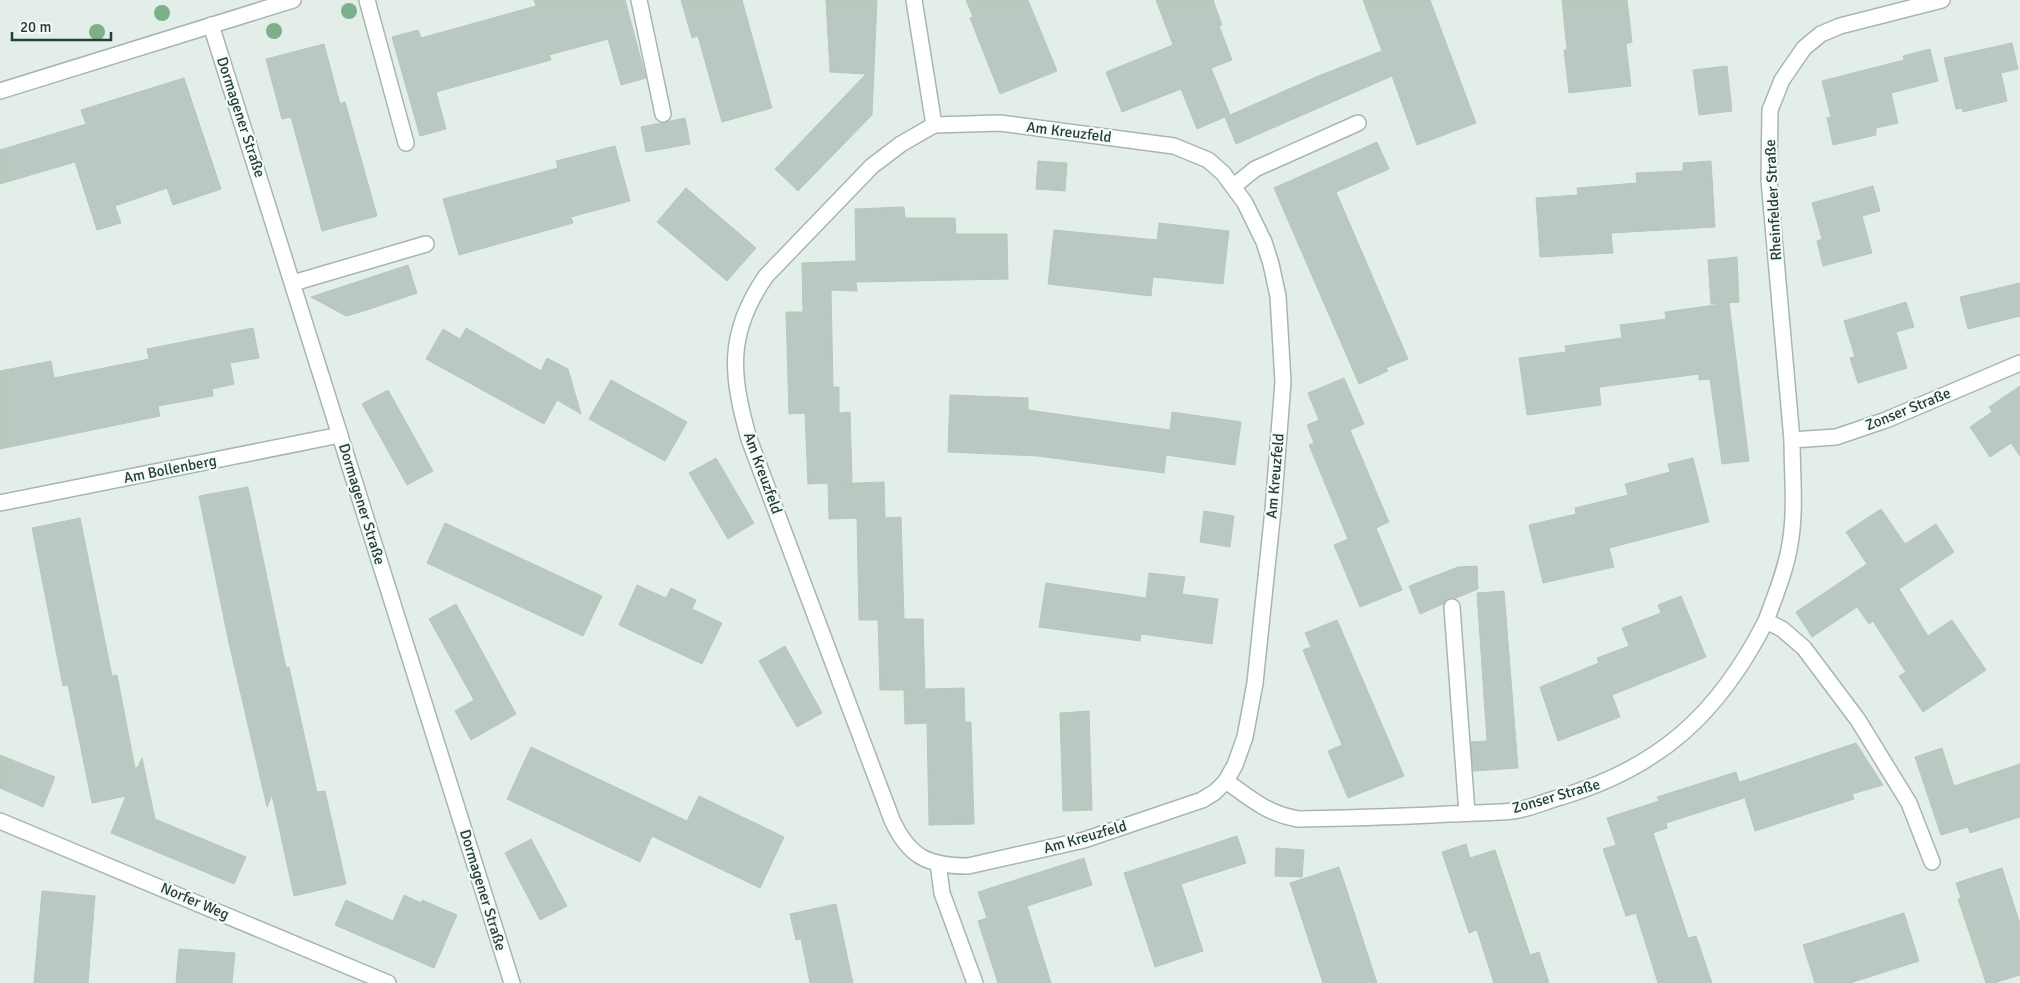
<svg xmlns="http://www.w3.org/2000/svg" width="2020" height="983" font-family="Signika,sans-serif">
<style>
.building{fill:#b9c9c1;stroke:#b5c8be}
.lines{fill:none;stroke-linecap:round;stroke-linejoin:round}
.minor-casing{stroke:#a6b7af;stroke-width:18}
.minor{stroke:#fff;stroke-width:15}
.tree{fill:#7daf8b}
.labels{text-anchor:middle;stroke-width:4.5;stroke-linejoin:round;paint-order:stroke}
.street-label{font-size:15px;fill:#224135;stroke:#f5faf7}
</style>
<rect width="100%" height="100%" fill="#e4eee8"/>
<g class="building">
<path d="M534,0H625L646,78L621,85L608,39L549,55L551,60L436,92L446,129L420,136L392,37L418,30L421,38L536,6Z"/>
<path d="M681,0H742L772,108L722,122L698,36L692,38Z"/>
<path d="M826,0H877L872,115L798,191L775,169L866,74L830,72Z"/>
<path d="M966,0H1028L1057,71L1000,94L970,18L973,17Z"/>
<path d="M1156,0H1213L1222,25L1219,26L1232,60L1211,68L1230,115L1316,77L1382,51L1363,0H1430L1476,123L1417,145L1392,76L1236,144L1225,117L1197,129L1181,89L1122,112L1106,72L1173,45Z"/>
<path d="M1562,0H1627L1632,42L1626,44L1631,86L1569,93L1564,50H1567Z"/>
<path d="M2012,43L2018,69L2001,73L2007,101L1963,112L1962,108L1956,109L1944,58Z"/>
<path d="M324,44L340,104L345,102L377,216L322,231L291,117L282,119L266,59Z"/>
<path d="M1930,49L1938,81L1891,93L1898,123L1876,128V135L1833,145L1827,118L1831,117L1822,81L1904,60L1903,56Z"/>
<path d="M1727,66L1732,111L1699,115L1693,70Z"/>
<path d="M184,78L221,189L173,205L167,188L115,206L121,223L97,230L75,162L0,184V150L86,124L81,110Z"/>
<path d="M685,118L690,144L646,152L641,127Z"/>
<path d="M1377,142L1389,169L1336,192L1408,359L1386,368L1388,371L1359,384L1274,188Z"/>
<path d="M615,146L630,201L571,217L573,223L459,255L443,199L558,168L556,161Z"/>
<path d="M1038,161L1067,163L1065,191L1036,189Z"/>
<path d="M1711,161L1715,227L1611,233L1613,253L1540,257L1536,198L1578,195L1577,188L1637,183L1636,173L1683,171V163Z"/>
<path d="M1873,186L1880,211L1862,216L1872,253L1823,266L1817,241L1822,239L1812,203Z"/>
<path d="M686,188L756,248L727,281L657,222Z"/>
<path d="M904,207L905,218H955L956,234H1007L1008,279L856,282L857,291L831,290L833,387H839V413L850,412L852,482L808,484L805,413L789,414L786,312H803L802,263L856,261L855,209Z"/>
<path d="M1159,223L1229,231L1223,284L1153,277L1151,296L1048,284L1054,230L1157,240Z"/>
<path d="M1737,257L1739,302L1711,304L1708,260Z"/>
<path d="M408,265L417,293L367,310L346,316L311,297Z"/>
<path d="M2020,283V316L1968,329L1960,297Z"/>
<path d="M1906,302L1914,327L1896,332L1907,368L1858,383L1850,358L1855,357L1844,321Z"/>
<path d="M1729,303L1749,461L1722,464L1710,379L1699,380V374L1599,387L1601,405L1527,415L1519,358L1566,352L1565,346L1622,338L1620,325L1666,319L1665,312Z"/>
<path d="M253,328L259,358L230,363L234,384L212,389L213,396L158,406L160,416L0,449V371L51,361L54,378L149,359L147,349Z"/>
<path d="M466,328L541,371L547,358L568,369L581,414L557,400L544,424L426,359L443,329L460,339Z"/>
<path d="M1344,378L1364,424L1350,430L1389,522L1376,528L1402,590L1360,607L1334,545L1348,539L1309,445L1314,443L1307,425L1319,420L1308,393Z"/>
<path d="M611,380L687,422L665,461L589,419Z"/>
<path d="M2020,386V456L2011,443L1990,457L1970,427L1992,412L1989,407Z"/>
<path d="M388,390L433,471L407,485L362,404Z"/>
<path d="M950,395L1028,398V410L1170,430L1172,412L1241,422L1235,465L1166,455L1164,473L1038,456L948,452Z"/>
<path d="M716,458L754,523L728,539L689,473Z"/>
<path d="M1693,458L1709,522L1609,548L1614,567L1543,583L1529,525L1576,514L1575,508L1628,495L1625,484L1670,472L1668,464Z"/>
<path d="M884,482L885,518L901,517L904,619H923L925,689L964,688L965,722H971L974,824L929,825L927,723L905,724L904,690H908H880L878,620H859L857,518L829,519L828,484Z"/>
<path d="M248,487L286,668L289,667L317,792L325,791L346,884L294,896L272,795L267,807L229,643L199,496Z"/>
<path d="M1881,509L1905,544L1936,524L1954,552L1899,589L1928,636L1952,620L1986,670L1923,712L1899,676L1906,672L1873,621L1869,624L1857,607L1812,637L1796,612L1867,564L1846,532Z"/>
<path d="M1204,511L1234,516L1230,547L1200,542Z"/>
<path d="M80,518L112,676L117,675L135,768L138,767L142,758L155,819L246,857L234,884L111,833L126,796L92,803L68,685L63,686L32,528Z"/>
<path d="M445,523L602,596L583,636L427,563Z"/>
<path d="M1477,566L1478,589L1456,598L1447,599L1443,604L1420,614L1409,586L1458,567Z"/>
<path d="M1149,573L1185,577L1182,594L1218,599L1212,644L1141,634L1140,641L1039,627L1046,583L1146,598Z"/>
<path d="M637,585L666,598L671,588L696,600L692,609L722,623L702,664L619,625Z"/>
<path d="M1504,591L1518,768L1473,771L1471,742L1487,741L1477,593Z"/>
<path d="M1681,596L1706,657L1612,695L1620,717L1558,741L1540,687L1599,663L1597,658L1629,646L1622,628L1661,613L1658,605Z"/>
<path d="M456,604L516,714L471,740L455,711L474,700L429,619Z"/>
<path d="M1337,620L1404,776L1348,798L1328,751L1342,745L1303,650L1311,647L1305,633Z"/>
<path d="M785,646L822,713L797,727L759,661Z"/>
<path d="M1089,711L1092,810L1063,811L1060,713Z"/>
<path d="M1856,743L1883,785L1852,794L1854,799L1755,831L1740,782Z"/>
<path d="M531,747L687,821L699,796L784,837L760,888L652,836L640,862L507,799Z"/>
<path d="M1942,748L1954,786L2020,764V817L1970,833L1968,827L1941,835L1915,757Z"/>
<path d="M0,755L55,777L43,807L0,788Z"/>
<path d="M1736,772L1744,798L1666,823L1667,828L1653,833L1688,938L1696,936L1712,983H1658L1636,913L1626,916L1603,849L1616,845L1607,818L1659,801L1657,797Z"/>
<path d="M1237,836L1246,863L1181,884L1203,951L1155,967L1124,873Z"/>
<path d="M531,839L567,906L540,920L505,853Z"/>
<path d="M1466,844L1470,858L1495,850L1530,955L1539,952L1549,983H1494L1477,930L1469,933L1442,852Z"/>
<path d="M1276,848L1304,850L1302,877L1275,876Z"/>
<path d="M1084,858L1092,885L1027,906L1051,983H998L978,921L987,918L978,892Z"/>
<path d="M1339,867L1350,900L1377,983H1323L1290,883Z"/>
<path d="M2002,868L2020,924V975L1994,983H1986L1958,899L1961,898L1956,883Z"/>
<path d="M42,891L95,896L88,983H34Z"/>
<path d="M404,895L421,903L422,900L457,915L434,968L335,925L346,900L393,921Z"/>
<path d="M836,904L853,983H810L801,939L796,940L790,914Z"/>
<path d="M1904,913L1919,961L1850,983H1815L1803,945Z"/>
<path d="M179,949L235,953L232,983H176Z"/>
</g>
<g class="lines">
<defs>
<g id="minor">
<path d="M367,0L406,143"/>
<path d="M639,0L663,114"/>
<path d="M914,0L934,125"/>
<path d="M211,25L512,983"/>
<path d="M0,91L293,0"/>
<path d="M1000,123L1174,146L1208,160L1223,173L1245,203L1264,242L1271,264L1278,296L1283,382L1273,510L1255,683L1245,737L1235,765L1226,781L1215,792L1202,800L1084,840L968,866C928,866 909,857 892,820L749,439C731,375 726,334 766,276L872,166L901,144L934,125Z"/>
<path d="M1234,186L1255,169L1358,123"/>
<path d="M293,283L426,244"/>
<path d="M1792,440L1769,180L1770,110L1782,80L1804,48L1821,34L1840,26L1942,0"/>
<path d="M0,503L340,435"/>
<path d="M1452,607L1467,813"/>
<path d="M1226,781C1251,799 1268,814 1298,819C1349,818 1399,817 1449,814C1471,813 1492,813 1513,811C1529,809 1546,801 1561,797C1661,767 1719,713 1766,621"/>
<path d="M0,821L388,983"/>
<path d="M1932,862L1909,803L1858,720L1804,648L1782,629L1766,621C1775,596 1786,570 1790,544C1796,510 1792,474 1792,440L1836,437L1886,420L2020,363"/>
<path d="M938,863L942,893L975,983"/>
</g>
</defs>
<use href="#minor" class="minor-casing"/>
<use href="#minor" class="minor"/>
</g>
<g class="tree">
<circle cx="349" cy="11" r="8"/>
<circle cx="162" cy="13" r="8"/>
<circle cx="274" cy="31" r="8"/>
<circle cx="97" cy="32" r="8"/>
</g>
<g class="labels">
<g class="street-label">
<text transform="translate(241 117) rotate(72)" y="5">Dormagener Straße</text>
<text transform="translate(1069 132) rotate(7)" y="5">Am Kreuzfeld</text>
<text transform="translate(1773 200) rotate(-93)" y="5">Rheinfelder Straße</text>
<text transform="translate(1908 409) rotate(-22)" y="5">Zonser Straße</text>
<text transform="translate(170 469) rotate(-11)" y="5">Am Bollenberg</text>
<text transform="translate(763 473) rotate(70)" y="5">Am Kreuzfeld</text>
<text transform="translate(1275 476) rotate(-85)" y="5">Am Kreuzfeld</text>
<text transform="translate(362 504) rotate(73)" y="5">Dormagener Straße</text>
<text transform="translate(1556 796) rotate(-16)" y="5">Zonser Straße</text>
<text transform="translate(1085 837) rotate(-16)" y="5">Am Kreuzfeld</text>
<text transform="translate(483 890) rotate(73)" y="5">Dormagener Straße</text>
<text transform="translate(195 901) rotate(23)" y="5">Norfer Weg</text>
</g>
</g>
<path d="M12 32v8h99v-8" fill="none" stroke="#224135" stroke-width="2.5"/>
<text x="20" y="32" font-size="15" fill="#224135" stroke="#f5faf7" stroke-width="4" paint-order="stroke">20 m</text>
</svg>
